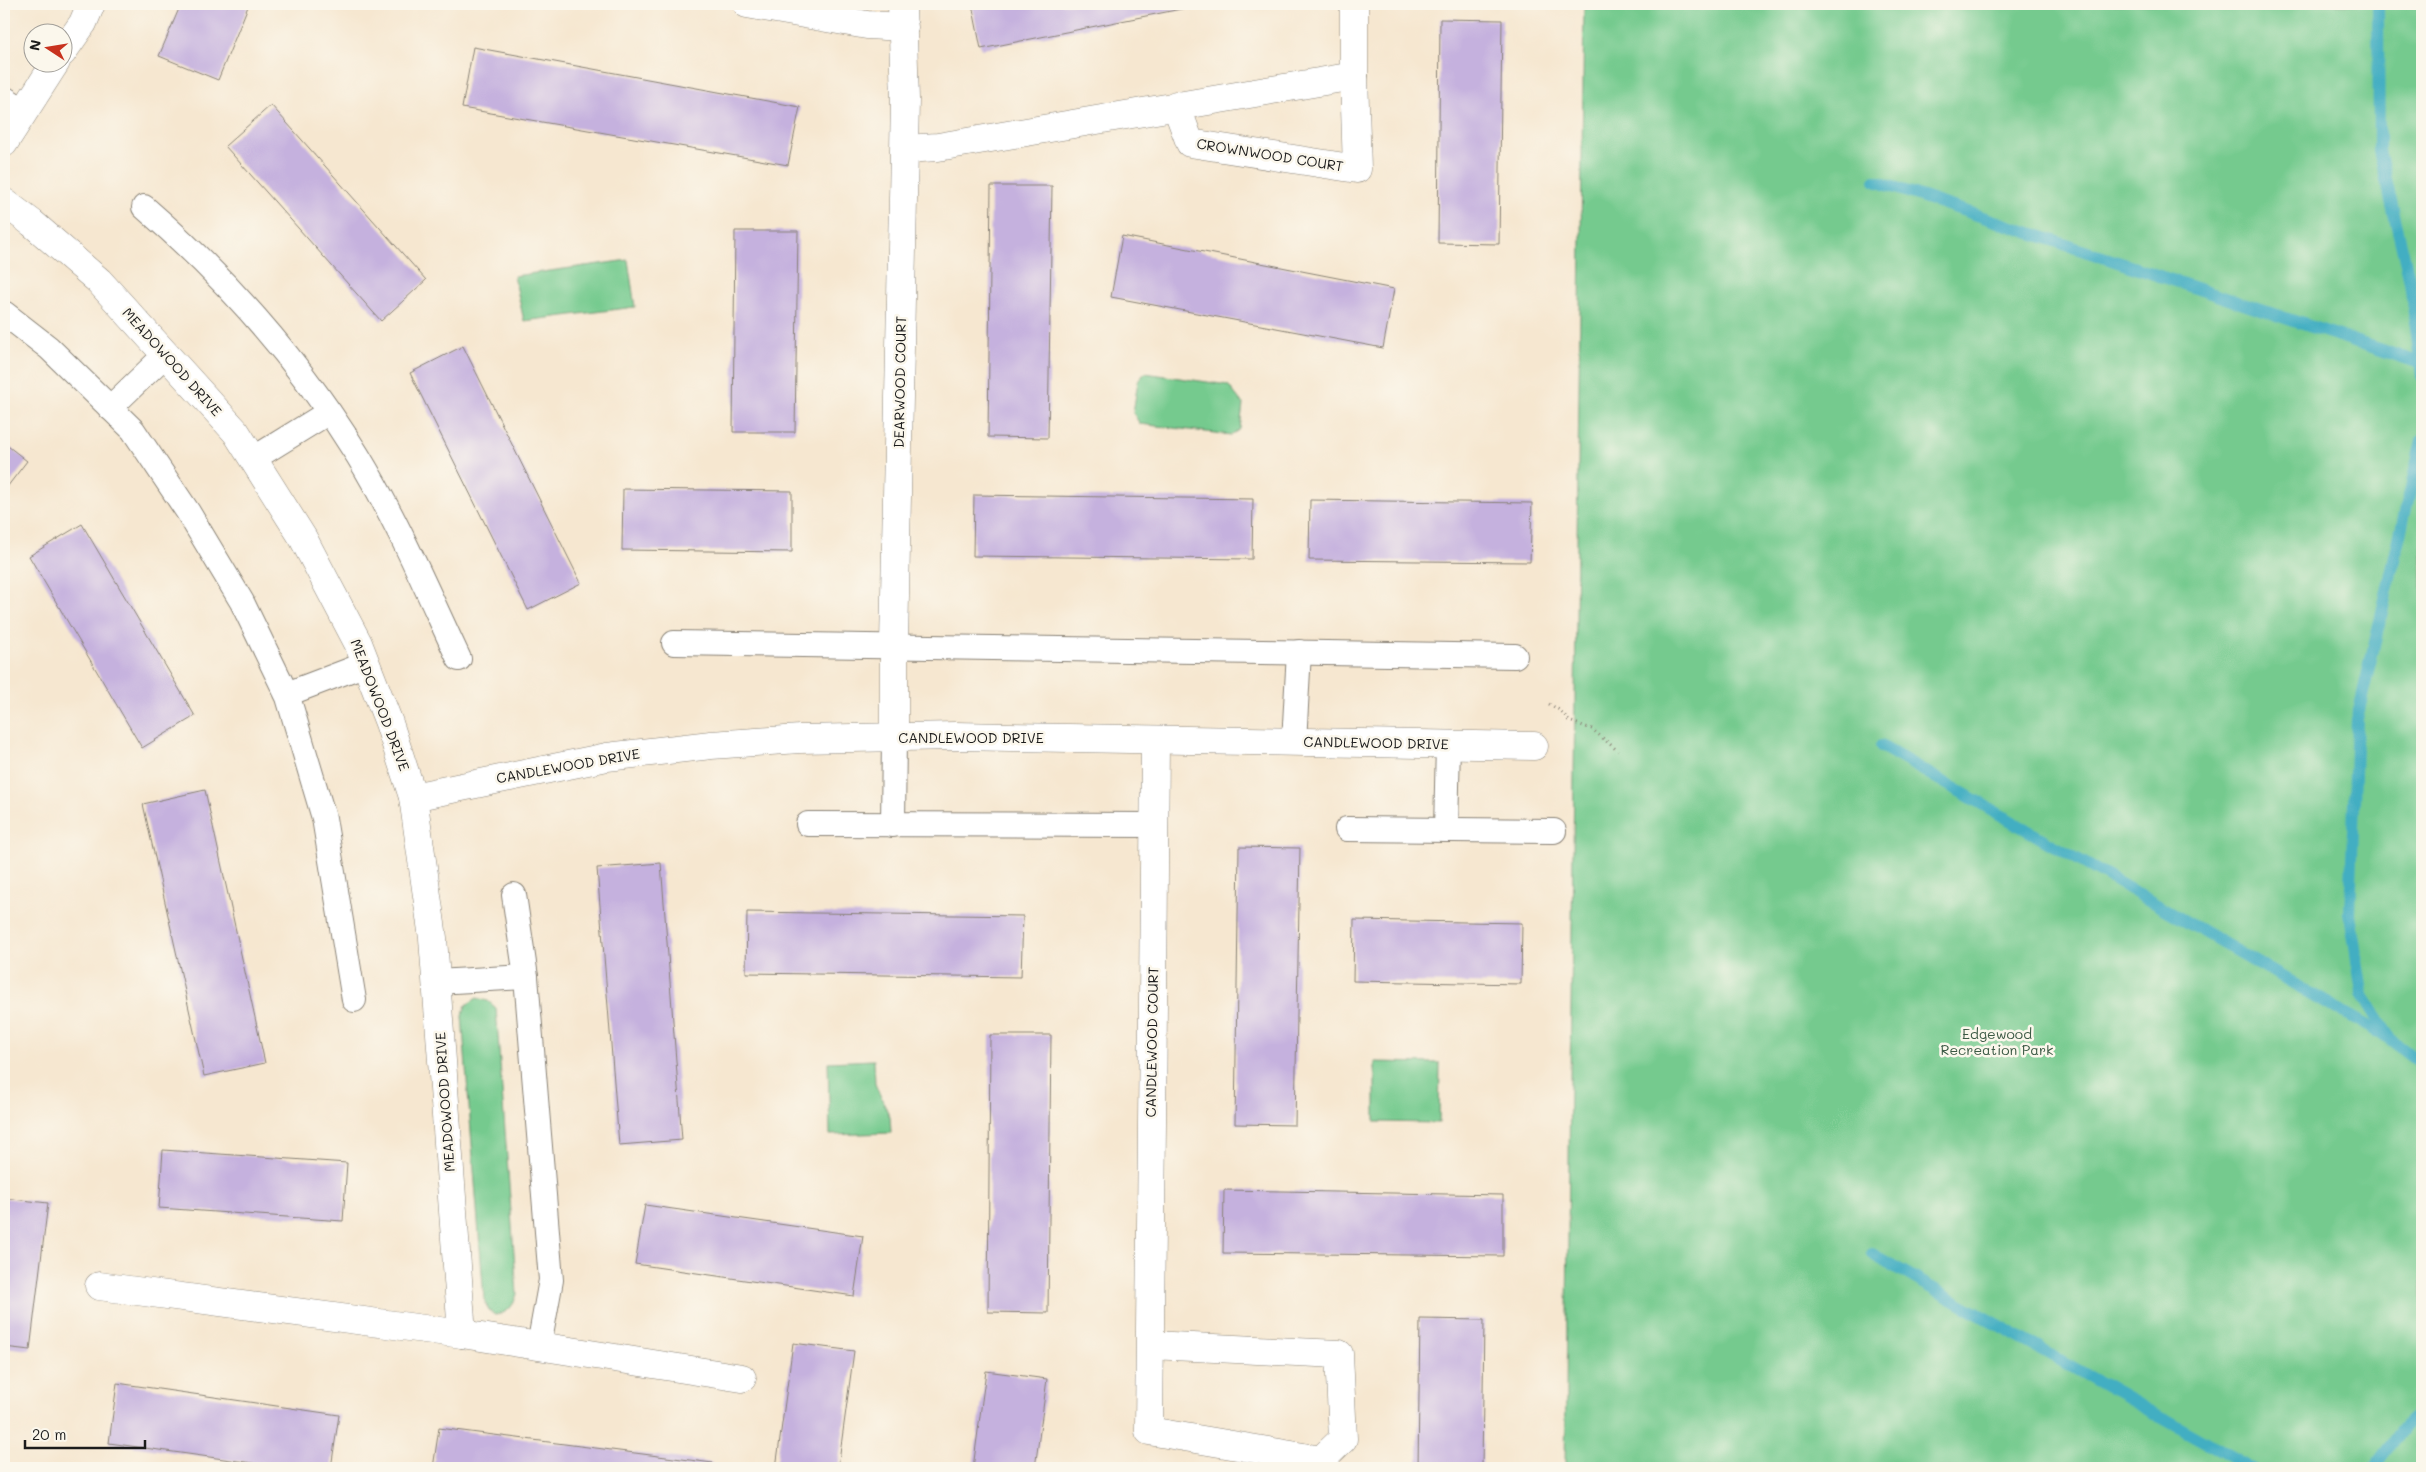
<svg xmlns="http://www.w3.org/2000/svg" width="2426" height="1472" font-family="Mali,sans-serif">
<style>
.green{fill:#75ca8e;stroke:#487355}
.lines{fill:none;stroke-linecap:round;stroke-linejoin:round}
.stream{stroke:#43aec2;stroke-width:12}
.building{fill:#c5b1de}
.lane-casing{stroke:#898276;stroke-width:26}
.street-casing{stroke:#898276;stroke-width:29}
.path{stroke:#898276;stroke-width:3;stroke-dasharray:1 4;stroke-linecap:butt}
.lane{stroke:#fff;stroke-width:24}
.street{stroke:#fff;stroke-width:28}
.labels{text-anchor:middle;stroke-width:5;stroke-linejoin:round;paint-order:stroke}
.street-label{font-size:14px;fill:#1c1c1c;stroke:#fbf7ec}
.park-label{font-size:14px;fill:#3b5944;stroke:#fbf7ec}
</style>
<rect width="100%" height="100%" fill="#fbf7ec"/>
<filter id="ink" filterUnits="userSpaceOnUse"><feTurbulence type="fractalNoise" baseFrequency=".02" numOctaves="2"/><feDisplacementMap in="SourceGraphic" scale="10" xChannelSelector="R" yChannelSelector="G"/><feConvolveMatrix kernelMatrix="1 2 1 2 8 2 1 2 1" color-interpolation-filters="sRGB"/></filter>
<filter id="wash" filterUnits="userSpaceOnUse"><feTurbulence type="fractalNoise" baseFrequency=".0096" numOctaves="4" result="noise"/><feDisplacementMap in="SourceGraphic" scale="20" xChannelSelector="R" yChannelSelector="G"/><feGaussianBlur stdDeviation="1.12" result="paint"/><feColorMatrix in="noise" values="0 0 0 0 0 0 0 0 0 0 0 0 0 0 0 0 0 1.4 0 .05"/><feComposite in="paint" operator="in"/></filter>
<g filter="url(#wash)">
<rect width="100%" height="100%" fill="#f6e7d0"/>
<g class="green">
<path d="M1584,4H2422V1468H1565Z"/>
<path d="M628,260L635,307L524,321L514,276Z"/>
<path d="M1145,373L1228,385L1243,404L1240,429L1231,435L1140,424L1133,413L1138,381Z"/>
<path d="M477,998L488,1001L496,1008L517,1294C513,1307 508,1313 495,1315L489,1311L484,1299L462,1016L466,1005Z"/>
<path d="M874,1060L875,1084L890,1117L891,1133L830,1135L828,1062Z"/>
<path d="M1375,1062L1440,1063L1439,1123L1375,1122Z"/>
</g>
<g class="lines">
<g class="stream">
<path d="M2378,4L2379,150L2410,282L2422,377"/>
<path d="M1875,181L2420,363"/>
<path d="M2422,440L2357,719L2350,914L2362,993L2391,1040L2422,1064"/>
<path d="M1881,746L2390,1039"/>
<path d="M1872,1254L2251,1468"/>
<path d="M2374,1468L2411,1418L2422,1413"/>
</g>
</g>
<g id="blocks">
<g class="building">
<path d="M181,4H249L218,80L159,56Z"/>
<path d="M972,4H1201V5L981,49Z"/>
<path d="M1440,19L1502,20L1499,244L1438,243Z"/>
<path d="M473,47L800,107L788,165L462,108Z"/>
<path d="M271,105L426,280L381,321L225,146Z"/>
<path d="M991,186H1052L1048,438L988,437Z"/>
<path d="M735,231H798L795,432H733Z"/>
<path d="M1122,236L1394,289L1383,348L1111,297Z"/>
<path d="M463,346L581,583L528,610L410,373Z"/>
<path d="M4,443L27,461L4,491Z"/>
<path d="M623,489L792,491V552L622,550Z"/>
<path d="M974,495L1253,499L1252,559L973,556Z"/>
<path d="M1310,500L1532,503L1530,562L1309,560Z"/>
<path d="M82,524L195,716L142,748L29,556Z"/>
<path d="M205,790L265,1063L204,1076L143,804Z"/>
<path d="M1239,847L1300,848L1295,1125L1235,1124Z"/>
<path d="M661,863L682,1140L619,1145L597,868Z"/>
<path d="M747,912L1023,916L1021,977L746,973Z"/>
<path d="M1354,920L1522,923L1521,984L1353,981Z"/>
<path d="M990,1035H1051L1048,1313L988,1312Z"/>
<path d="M163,1150L347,1163L343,1221L159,1208Z"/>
<path d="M1224,1190L1503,1195V1256L1223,1253Z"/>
<path d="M4,1198L48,1203L30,1350L4,1347Z"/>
<path d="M645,1205L863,1236L854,1296L635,1264Z"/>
<path d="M1420,1319L1484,1320L1482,1468H1418Z"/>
<path d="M793,1343L854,1351L838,1468H776Z"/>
<path d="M986,1371L1047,1379L1035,1468H973Z"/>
<path d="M117,1383L339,1415L331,1468H288L109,1443Z"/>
<path d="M439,1428L713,1463L712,1468H433Z"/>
</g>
</g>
</g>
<g filter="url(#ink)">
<use href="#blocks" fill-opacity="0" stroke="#898276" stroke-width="1"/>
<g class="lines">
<defs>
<g id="lane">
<path d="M4,98L23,110"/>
<path d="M144,207C227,279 300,362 358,456C397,520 427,591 459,659"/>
<path d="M4,313L49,348L133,430L188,512L242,602L288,697L324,818L354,1000"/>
<path d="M110,408L166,354"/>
<path d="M253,459L329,412"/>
<path d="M674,643L1515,656"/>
<path d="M287,694L366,664"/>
<path d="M1294,742L1299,652"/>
<path d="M808,824L1155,825"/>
<path d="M893,825L894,737"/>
<path d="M1347,829L1554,831"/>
<path d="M1446,830L1448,744"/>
<path d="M514,895L526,977L551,1280L539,1346"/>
<path d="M436,982L526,977"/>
</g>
<g id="street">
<path d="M747,4L867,25L904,27"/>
<path d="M62,53L83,23L91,4"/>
<path d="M1176,105L1190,143L1357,169L1354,76V4"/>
<path d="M4,143L56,62"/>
<path d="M905,149L938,147L1354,76"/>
<path d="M4,202L32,223L99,281L236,432L303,538L358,643L389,723L413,797L433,938L462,1334"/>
<path d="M894,737V645L905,100L902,4"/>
<path d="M413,797L607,757L711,745L800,739L955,736L1534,746"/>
<path d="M99,1286L462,1334L742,1378"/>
<path d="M1150,1345L1339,1354L1343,1439L1321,1460L1149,1431C1151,1201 1154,970 1155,740"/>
</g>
</defs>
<use href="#lane" class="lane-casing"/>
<use href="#street" class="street-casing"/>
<path class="path" d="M1549,704L1561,711L1569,721L1592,729L1618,751"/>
<use href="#lane" class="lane"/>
<use href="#street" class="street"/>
</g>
</g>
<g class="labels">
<g class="street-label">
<text transform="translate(1270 155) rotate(9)" y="5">CROWNWOOD COURT</text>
<text transform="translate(172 362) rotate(48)" y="5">MEADOWOOD DRIVE</text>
<text transform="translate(900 382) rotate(-89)" y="5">DEARWOOD COURT</text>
<text transform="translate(380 705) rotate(69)" y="5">MEADOWOOD DRIVE</text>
<text x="971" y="743">CANDLEWOOD DRIVE</text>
<text transform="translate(1376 743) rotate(1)" y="5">CANDLEWOOD DRIVE</text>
<text transform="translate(568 766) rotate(-10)" y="5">CANDLEWOOD DRIVE</text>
<text transform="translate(1152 1042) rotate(-89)" y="5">CANDLEWOOD COURT</text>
<text transform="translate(445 1102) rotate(-94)" y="5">MEADOWOOD DRIVE</text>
</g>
<g class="park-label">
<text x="1997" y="1039">Edgewood<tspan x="1997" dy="16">Recreation Park</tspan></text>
</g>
</g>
<rect width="2426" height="1472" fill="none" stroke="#fbf7ec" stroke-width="20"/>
<g transform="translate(48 48) rotate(282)"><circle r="24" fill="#fbf7ec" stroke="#a29f99"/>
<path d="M0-4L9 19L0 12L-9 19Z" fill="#c8321e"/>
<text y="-8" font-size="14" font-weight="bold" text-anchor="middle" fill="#1c1c1c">N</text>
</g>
<path d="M25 1440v8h120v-8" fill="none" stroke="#1c1c1c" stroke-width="2.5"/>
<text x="32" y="1440" font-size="15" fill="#1c1c1c" stroke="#fbf7ec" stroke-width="4" paint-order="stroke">20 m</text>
</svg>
